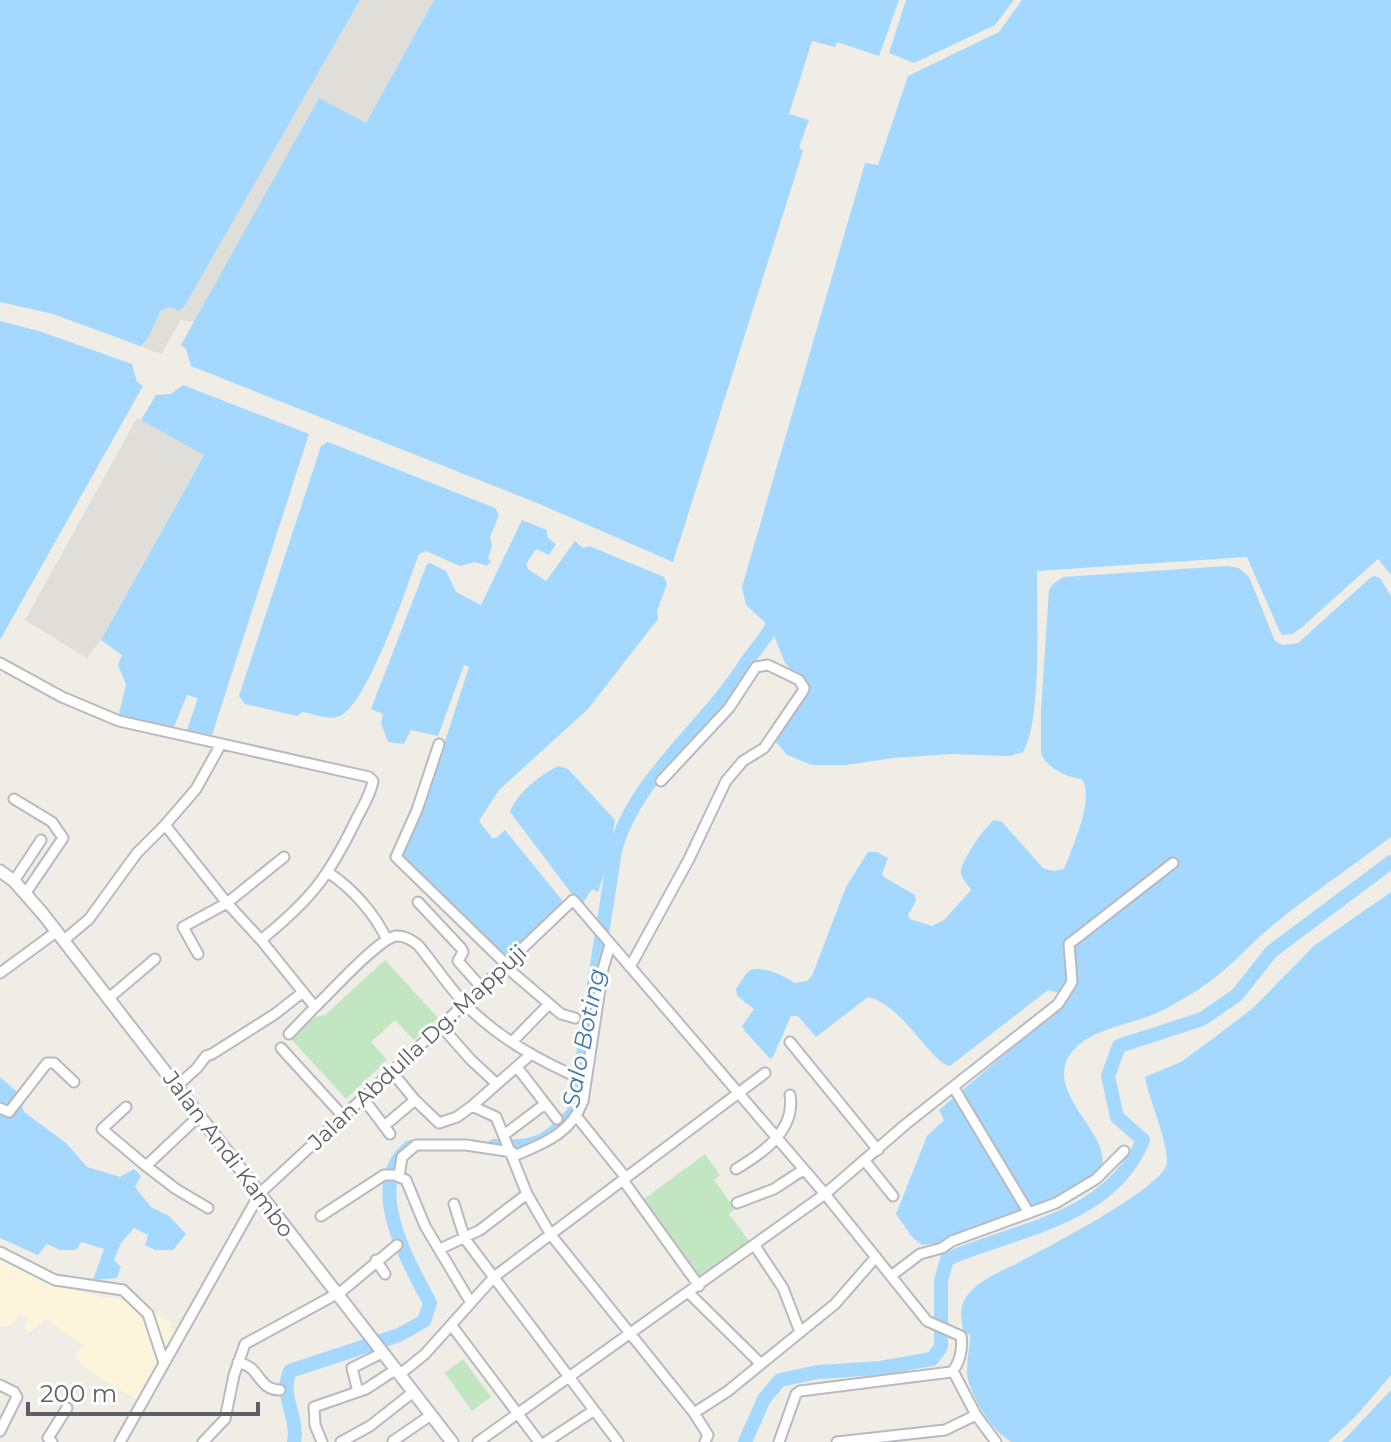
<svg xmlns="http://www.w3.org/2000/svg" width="1391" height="1442" font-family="Montserrat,sans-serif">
	<rect width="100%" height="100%" fill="#efede5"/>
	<path fill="#fdf5db" d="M0,1259L47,1283L100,1297L127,1300L171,1322L170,1327L178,1332L137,1400L88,1370L75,1357L83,1345L46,1319L30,1332L24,1328L28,1318L18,1314L12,1325L0,1326Z"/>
	<path fill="#e0ded9" d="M360,0H434L366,123L319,99L195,322L181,320L161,354L140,346L148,337L161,310L170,307H184Z
		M137,418L204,454L101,640L87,658L25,620Z"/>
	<path fill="#c2e6c1" d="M385,960L438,1018L414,1040L395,1020L371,1042L387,1060L346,1099L290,1038L312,1018L325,1015Z
		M705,1154L720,1175L714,1180L735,1209L729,1214L749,1241L697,1279L640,1202Z
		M463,1359L491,1397L472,1411L445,1373Z"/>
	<path fill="#a5d8fe" d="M0,0H360L184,307L179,311L170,307L161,310L148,338L140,346L53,314L0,302Z
		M434,0H899L879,56L837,42L835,47L812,41L789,114L809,120L799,147L803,151L673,562L537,503L191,366L186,349L181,345L319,98L366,123Z
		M906,0H1014L995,25L914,63L889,53Z
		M1022,0H1391V575L1378,559L1301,628L1292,634L1282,635L1279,630L1247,557L1037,571C1037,611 1042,722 1023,752L1010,756L951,754L893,758L846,765H812L787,755L776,742L808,691L803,681L785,663L771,628L746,605L742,587L865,163L878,165L908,76L999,32Z
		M0,321L39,331L132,364L137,382L143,386L0,640Z
		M183,385L309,434L212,735L187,730L198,698L187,695L173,729L118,718L126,684L118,665L122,655L101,640L204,455L141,420L156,395L171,394Z
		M328,442L495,508L499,515L490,537L492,546L488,558L491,561L487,566L475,562L460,566L426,551L419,554C407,586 368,703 340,716C331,721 313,714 303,712L297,716L245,704L239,696L321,446Z
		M522,520L547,530V537L556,544L549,555L536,549L526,564L528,569L546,581L575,541L583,548L589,546L664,577L667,584L657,611L658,619L588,709L499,790L479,821L492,838H496L505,830L562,900L559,908L515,951L505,956L498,953L431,885L406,864L401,857L426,800L469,667L464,665L438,736L411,730L404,744L388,742L381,723L383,714L371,709L427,564L430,563L446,571L456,592L481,605Z
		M1227,566L1239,568L1249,577L1275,641L1283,645L1298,643L1370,578L1374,576L1380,578L1391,596V837C1352,866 1311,894 1273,925C1251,943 1232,966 1209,982C1196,992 1181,1000 1167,1008C1138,1025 1088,1026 1069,1056C1044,1097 1122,1142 1098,1172L1062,1194L938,1243L922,1245L911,1236L896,1214L927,1136L944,1120L939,1110L1024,1038L1055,1015L1066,995L1048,990L950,1066C932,1064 902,1004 868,997L816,1037L798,1016H791L773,1057L770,1059L744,1030L742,1026L754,1009L737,996L736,989C740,984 744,975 749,971C759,964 786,976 794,983L807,981L812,976L846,887L868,852H877L888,858L882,874L884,877L915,895L916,901L908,915L910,919L932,926L944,920L971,890C969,886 962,879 961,874C958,865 985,826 994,820L1002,822L1043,868L1053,871L1064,869C1072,848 1095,799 1082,779C1067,778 1048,768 1041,754V710L1049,590L1053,584L1063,577Z
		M559,766L568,769L615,820L609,859L598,892L592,889L581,906L510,812C515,795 543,772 559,766Z
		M1391,892V1375L1356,1416L1328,1442H1012C993,1433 974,1401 968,1380C965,1368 970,1348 970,1335L963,1331C962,1321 959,1311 964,1301C973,1282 1000,1272 1018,1263C1046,1248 1155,1192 1166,1166C1172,1151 1148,1097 1145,1077L1181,1062L1211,1040L1253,1008L1315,945Z
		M0,1077L17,1092L24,1112L66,1143L87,1167L120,1177L134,1169L141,1176L135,1187L151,1207L169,1216L186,1234L173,1250H155L145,1245L148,1235L134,1228L121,1243L114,1260L121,1267L117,1278L93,1280L104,1249L81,1242L76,1250H60L47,1244L38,1255L0,1238Z
		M1391,1390V1442H1342Z"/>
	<path fill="#efede5" d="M1016,0H1020L997,32L917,69V67L959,47L916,66V64L995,26Z"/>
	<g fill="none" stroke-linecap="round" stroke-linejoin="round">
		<path stroke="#a5d8fe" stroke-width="14" d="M494,1146C535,1149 548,1142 574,1112L615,851C634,778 707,726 746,663C754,651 764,641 771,628
			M294,1442C299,1417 279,1396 290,1371L399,1335L424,1321L430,1303C408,1261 363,1185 410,1147
			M745,1442L764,1399L780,1380L818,1372L880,1368L932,1359L941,1347V1281L947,1259C1017,1229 1111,1219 1143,1140L1117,1117L1108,1076L1119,1046L1202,1019L1237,995L1271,952L1391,862"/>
		<defs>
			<path id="minor" d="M0,663L62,697L119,721L369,777L373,781C371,794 362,808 356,820C328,878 310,900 261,940L227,903L165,825L137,853L89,919L63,941
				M439,744L417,810L396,857L507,965
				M14,799L52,822L63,838L25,894
				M165,825L196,789L221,744
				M329,873C353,889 375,914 387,940
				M14,881L41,840
				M418,902L461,948L463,952L458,961L482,988
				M261,940L315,1007C331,992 378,939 396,936C405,935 412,940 418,945C434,964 448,986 465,1004C499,1039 542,1062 586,1081
				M198,954L183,927L227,903L284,857
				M505,966L561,1014L575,1018
				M630,967L689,859L726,781L743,761L764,748L803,691L804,688L799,680L768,665L756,667L729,708L661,781
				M0,973L56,932
				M109,998L155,959
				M441,1026L471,1060L497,1084
				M289,1034L315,1007
				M512,1042L549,1004
				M790,1042L878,1150
				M281,1048L342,1115
				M517,1067L557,1119
				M392,1072L415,1100
				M177,1086L197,1068L206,1056L212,1054L275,1014L303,992
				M954,1088L1029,1213
				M363,1098L390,1134
				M472,1106L496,1117L527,1194
				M126,1107L102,1129L146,1166L200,1115
				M0,1108L9,1112L47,1063H54L74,1082
				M577,1117L626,1178
				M389,1122L415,1100L439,1123L457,1117L472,1106L530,1055
				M504,1135L545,1104
				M514,1156C544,1143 571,1134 583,1101L603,969L610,945
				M865,1161L893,1196
				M146,1166L176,1189L208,1208
				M736,1169C763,1153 796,1130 790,1095
				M399,1177L402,1157L416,1145H466L512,1152
				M623,1180L699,1286
				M737,1203L774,1189L803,1170
				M454,1204L465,1239L618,1442
				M321,1216L384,1175H395L406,1180L425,1226L471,1303
				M755,1246L783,1288L800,1332
				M440,1249L480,1230L527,1194L551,1235L694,1413L728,1391L761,1364L689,1293
				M0,1252L55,1280L123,1290L148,1314L164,1363
				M376,1260L385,1274
				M891,1276L920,1254L942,1248L952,1241L1056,1203L1096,1179L1124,1151
				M452,1326L539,1442
				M238,1362C243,1364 248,1365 252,1369C261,1378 264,1390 280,1390
				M761,1364L835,1304L876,1257
				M953,1371L976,1415L996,1442
				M399,1375L425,1354L494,1277L765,1073
				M0,1385L14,1392L17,1397L0,1431
				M358,1392L352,1368L382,1353
				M694,1413L708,1435L705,1442
				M393,1441L431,1415
				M52,1442L48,1438L67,1408
				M120,1442L260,1193L440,1027L573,900L825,1194L927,1321L961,1336C963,1347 960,1365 951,1372L800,1391L796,1394L779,1442
				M203,1442L225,1419L234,1375L245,1344L342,1291L397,1245
				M322,1442L315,1425L314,1407L366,1389L395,1370
				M341,1442L370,1426L412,1393
				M478,1442L825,1194L906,1124L1058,1004L1072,982L1069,944L1173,863
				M546,1442L593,1411
				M837,1442L945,1430L976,1415"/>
			<path id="tertiary" d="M0,871L14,881L43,914L452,1442"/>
		</defs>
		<use href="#minor" stroke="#b7babe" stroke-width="13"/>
		<use href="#tertiary" stroke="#b7babe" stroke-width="15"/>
		<use href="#minor" stroke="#fff" stroke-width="9"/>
		<use href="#tertiary" stroke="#fff" stroke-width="11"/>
	</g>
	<g text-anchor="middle" stroke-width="6" stroke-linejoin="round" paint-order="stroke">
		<g font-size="22" fill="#5c6065" stroke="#fff">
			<text transform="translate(417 1047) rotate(-43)" y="8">Jalan Abdulla Dg. Mappuji</text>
			<text transform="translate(229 1154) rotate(53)" y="8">Jalan Andi Kambo</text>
		</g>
		<g font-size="24" font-style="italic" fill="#4278b0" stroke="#fff">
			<text transform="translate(584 1038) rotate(-79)" y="8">Salo Boting</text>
		</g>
	</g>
	<path d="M28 1402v12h230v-12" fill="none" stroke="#5c6065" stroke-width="4"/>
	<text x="40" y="1402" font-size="24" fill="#5c6065" stroke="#ffffff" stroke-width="6" paint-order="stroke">200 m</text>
</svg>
